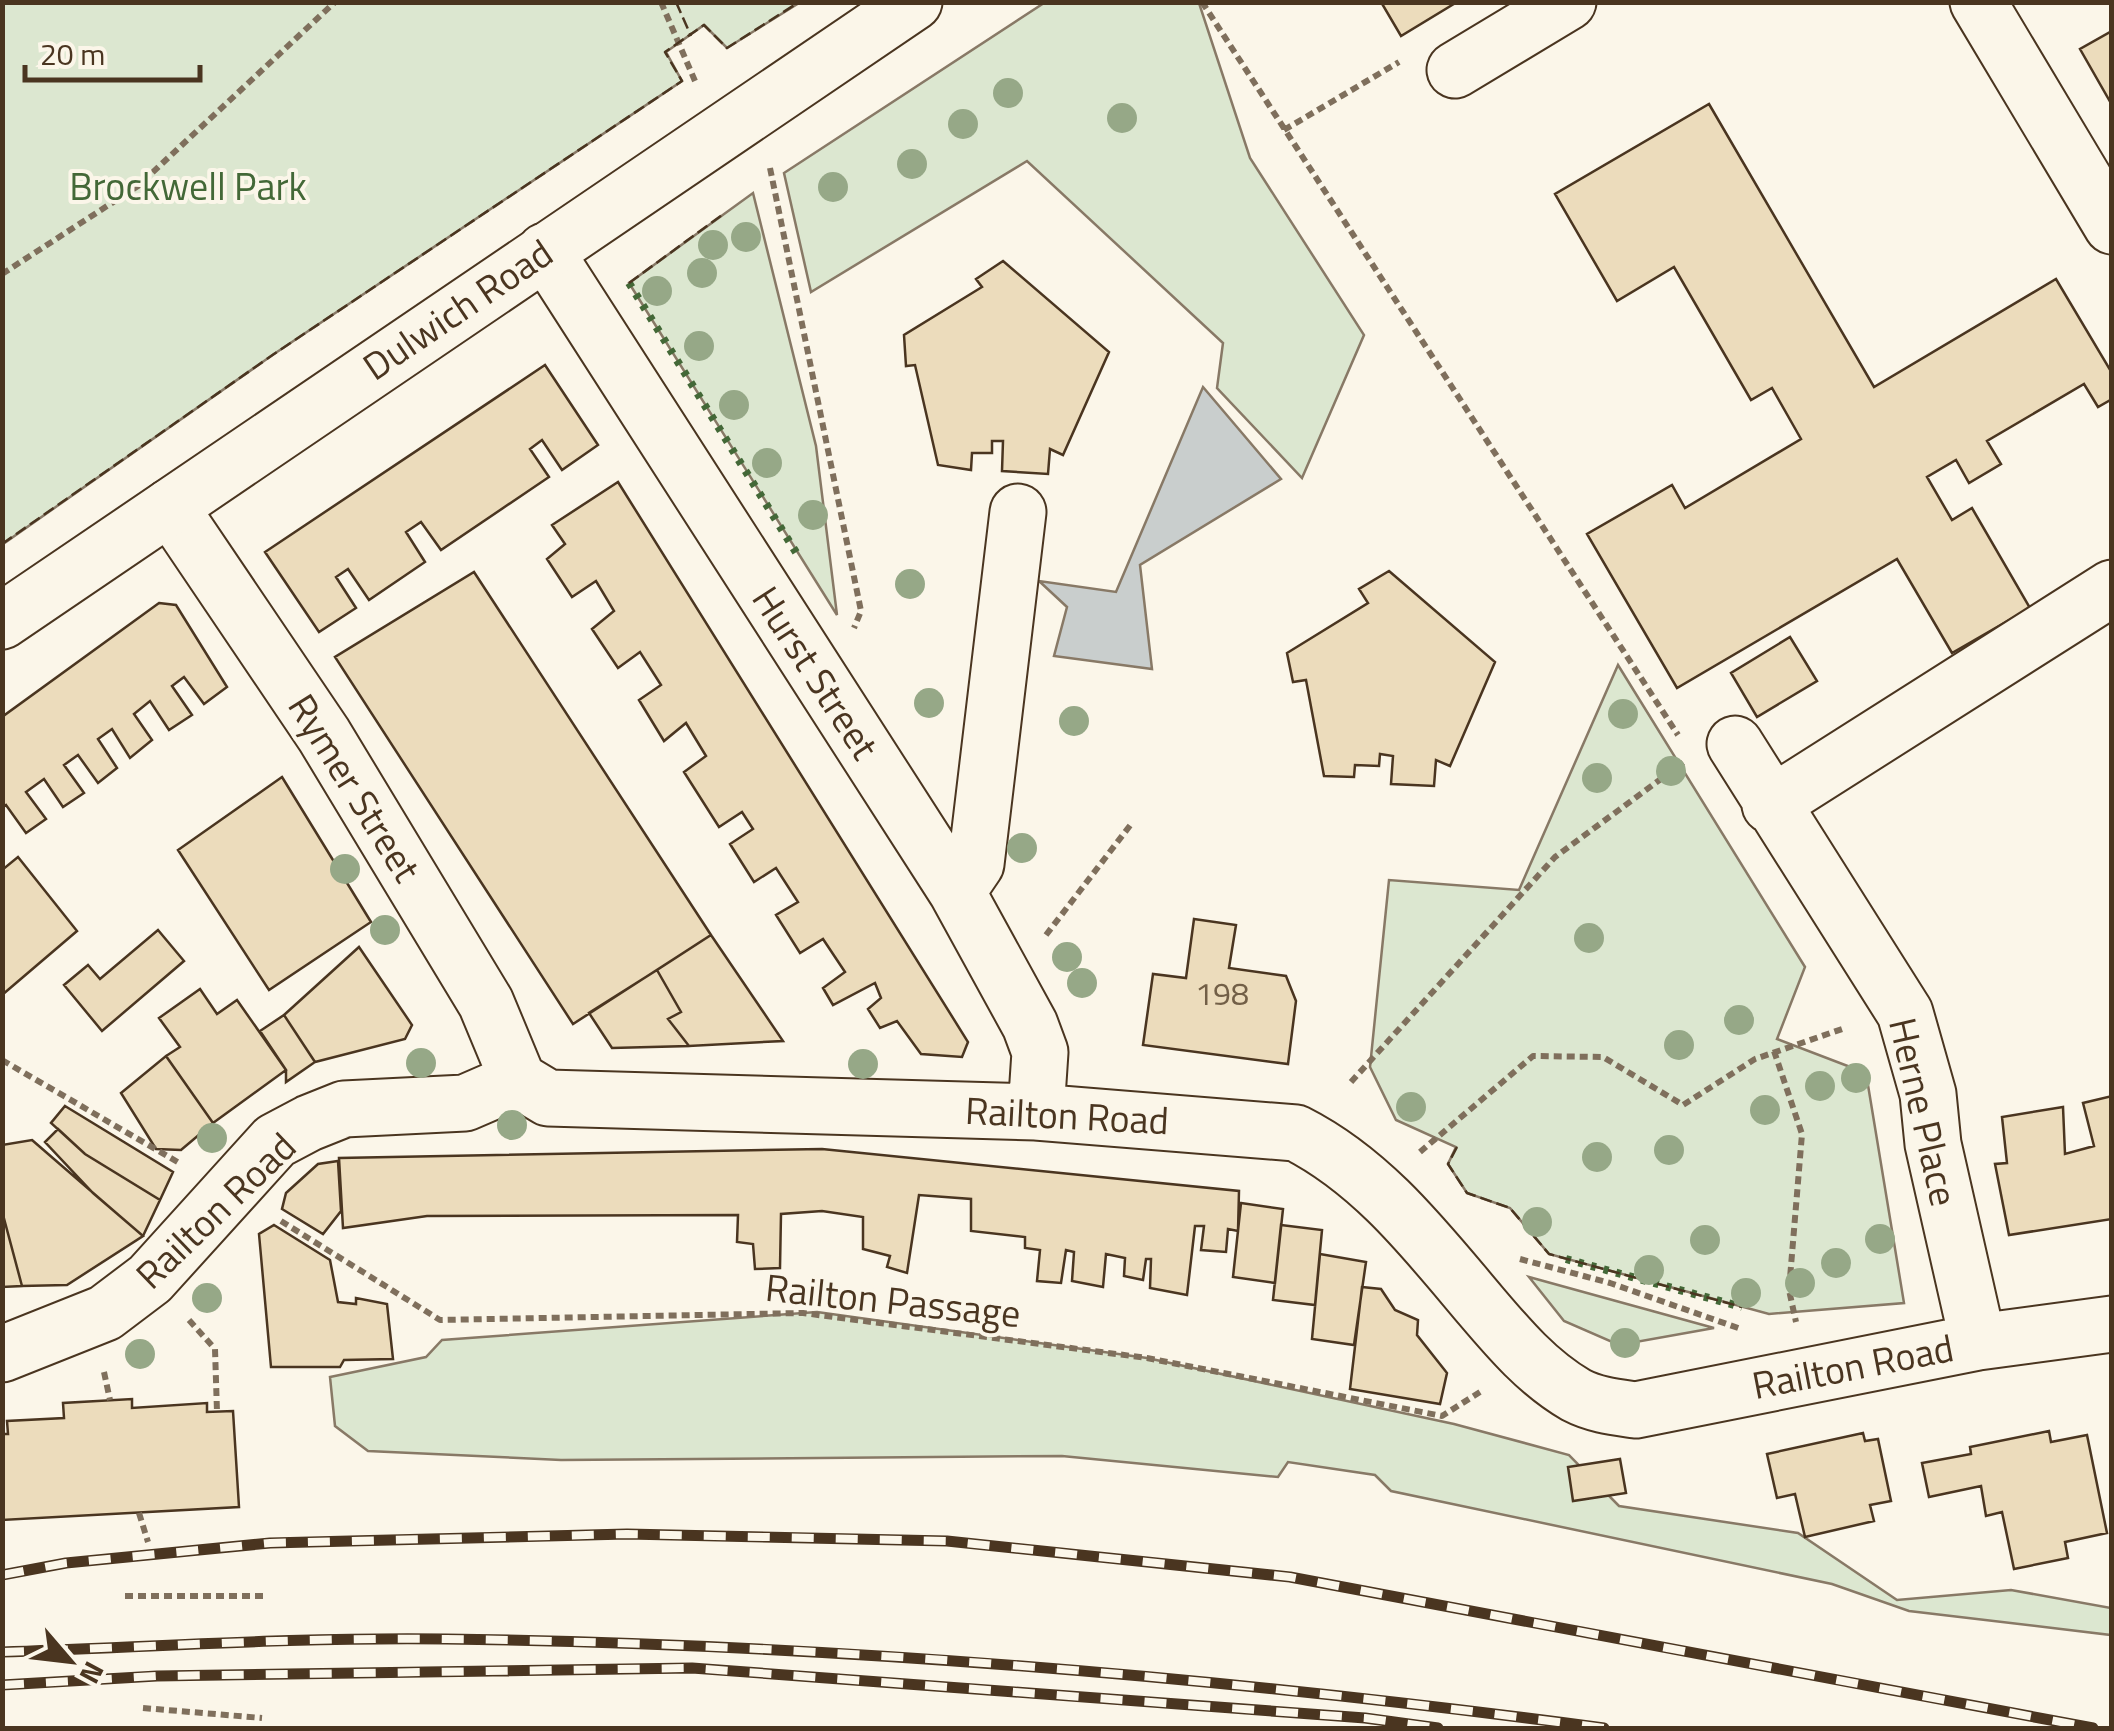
<svg xmlns="http://www.w3.org/2000/svg" width="2114" height="1731" font-family="'Titillium Web',sans-serif">
	<rect width="100%" height="100%" fill="#fbf6e9"/>
	<path fill="#dce7d0" stroke="#887966" stroke-width="2.5" d="M2,3L3,2L799,3L727,48L704,25L666,52L682,81L274,354L3,544Z
		M1044,3H1199L1250,158L1364,335L1302,478L1217,388L1223,343L1027,161L811,292L784,173Z
		M753,193L816,446L837,615L629,283Z
		M1618,665L1805,967L1777,1039L1866,1073L1904,1303L1769,1314L1549,1254L1510,1208L1467,1193L1448,1164L1456,1147L1396,1120L1370,1067L1389,880L1519,890Z
		M1529,1277L1714,1328L1619,1345L1564,1321Z
		M817,1312L1147,1358L1454,1424L1569,1455L1619,1506L1798,1533L1897,1600L2011,1590L2111,1608V1635L1909,1611L1832,1584L1391,1491L1375,1475L1288,1462L1278,1477L1062,1456L561,1460L368,1451L335,1426L330,1377L426,1357L442,1340Z"/>
	<path fill="#c9cecd" stroke="#887966" stroke-width="2.5" d="M1203,387L1281,479L1140,565L1152,669L1054,656L1067,607L1039,581L1116,592Z"/>
	<path fill="#ecdcbc" stroke="#4a3520" stroke-width="2.5" d="M1381,2H1457L1401,36Z
		M2112,31V105L2080,49Z
		M1709,104L1874,387L2056,279L2112,373V399L2098,407L2084,384L1987,441L2001,464L1969,483L1956,460L1927,477L1952,520L1972,508L2030,608L1952,653L1897,559L1677,688L1587,534L1672,485L1685,508L1801,439L1772,388L1751,400L1674,267L1617,301L1555,194Z
		M1003,261L1109,352L1063,455L1050,449L1048,474L1002,471L1003,441H992V453H972L971,470L938,465L915,365L906,366L904,335L982,287L976,279Z
		M545,365L598,445L562,470L542,440L530,449L549,477L441,550L421,522L406,532L425,562L369,600L348,569L336,577L356,608L319,632L265,552Z
		M618,482L968,1042L962,1057L921,1054L897,1021L880,1028L868,1009L881,998L875,983L833,1005L823,988L845,972L823,939L800,953L776,915L798,902L776,868L754,882L730,844L753,829L742,812L719,827L684,772L706,756L686,723L664,741L639,700L661,685L640,652L618,668L592,629L614,611L596,581L572,597L547,559L565,544L552,525Z
		M1389,571L1495,662L1450,766L1436,760L1434,786L1391,784L1393,756L1380,754L1379,766L1355,765L1354,777L1324,776L1306,680L1293,682L1287,653L1368,603L1359,589Z
		M474,572L711,935L573,1024L335,657Z
		M159,603L176,605L227,687L204,704L184,677L172,686L192,715L169,730L150,701L134,714L152,740L130,758L112,729L98,739L117,768L98,783L78,755L64,765L84,793L63,807L44,779L26,792L46,819L26,833L6,805L2,808V717Z
		M1790,637L1817,681L1757,717L1731,673Z
		M282,777L371,922L269,990L178,850Z
		M18,857L77,931L2,995V870Z
		M1194,919L1236,925L1229,968L1286,976L1296,1001L1288,1064L1143,1045L1153,974L1186,978Z
		M158,930L184,961L102,1031L64,985L88,965L100,979Z
		M711,935L783,1041L689,1046L668,1019L681,1012L657,970Z
		M359,947L412,1025L405,1039L315,1062L284,1015Z
		M657,970L681,1012L668,1019L689,1046L612,1048L589,1013Z
		M200,989L217,1014L237,1000L286,1070L213,1123L166,1056L180,1047L159,1018Z
		M284,1015L315,1062L286,1082V1070L260,1031Z
		M166,1056L213,1123L181,1150L156,1149L121,1093Z
		M2112,1096V1219L2009,1235L1995,1164L2007,1163L2002,1117L2063,1107L2065,1154L2094,1146L2083,1103Z
		M65,1106L173,1172L160,1200L85,1154L51,1123Z
		M58,1129L85,1154L160,1200L143,1236L93,1193L45,1142Z
		M32,1140L143,1236L67,1285L22,1286L2,1211V1145Z
		M822,1149L1239,1191L1238,1231L1228,1229L1226,1252L1201,1250L1204,1226H1195L1187,1295L1150,1288L1151,1259H1146L1143,1280L1124,1276L1125,1258L1106,1254L1103,1287L1072,1281L1074,1252L1066,1250L1061,1283L1037,1281L1040,1250L1025,1248V1237L971,1231V1199L919,1195L907,1273L887,1267L890,1256L863,1249V1217L822,1211L781,1214L780,1268L755,1269L753,1244L737,1242L738,1215L427,1216L343,1228L339,1158Z
		M338,1161L341,1211L323,1234L282,1209L286,1193L318,1164Z
		M1241,1203L1283,1209L1275,1283L1233,1277Z
		M2,1211L22,1286L2,1287Z
		M274,1225L330,1260L338,1302L356,1304V1298L387,1304L393,1359L344,1360L340,1367H271L259,1234Z
		M1281,1225L1322,1230L1315,1305L1273,1300Z
		M1320,1254L1366,1262L1354,1345L1312,1339Z
		M1362,1287L1381,1289L1395,1310L1418,1320L1417,1335L1447,1373L1440,1404L1350,1389Z
		M132,1399V1408L207,1403V1412L233,1411L239,1507L2,1520V1434H8L7,1421L64,1418L63,1403Z
		M2049,1431L2051,1442L2087,1435L2107,1533L2065,1542L2068,1558L2014,1569L2002,1512L1986,1516L1981,1486L1929,1497L1922,1463L1971,1454L1970,1447Z
		M1863,1433L1865,1441L1878,1439L1891,1501L1870,1505L1874,1521L1805,1537L1795,1494L1777,1498L1767,1454Z
		M1620,1459L1626,1493L1573,1501L1568,1467Z"/>
	<g fill="none" stroke-linecap="round" stroke-linejoin="round">
		<defs>
			<path id="minor" d="M1978,2L2112,226
				M1455,70L1568,2
				M545,251L957,892L1030,1025L1040,1052L1036,1112
				M170,507L324,735L486,1003L518,1080L548,1098L1036,1112L1296,1133C1373,1172 1426,1241 1481,1306C1509,1339 1538,1373 1576,1395C1595,1405 1615,1407 1636,1410L1978,1342L2112,1324
				M1735,744L1905,1013L1928,1094L1933,1144L1978,1342
				M1770,805L2112,588
				M957,892L976,864L1018,512
				M2,1354L105,1313L150,1279L275,1141L309,1123L344,1109L465,1103L518,1080"/>
			<path id="major" d="M2,621L914,2"/>
		</defs>
		<use href="#minor" stroke="#4a3520" stroke-width="59"/>
		<use href="#major" stroke="#4a3520" stroke-width="59"/>
		<path stroke="#7f6f5c" stroke-width="6" stroke-dasharray="8 5" stroke-linecap="butt" d="M661,2L695,81
			M1202,2L1678,735
			M1284,130L1399,62
			M770,168L861,611L854,628
			M2,274L138,186L335,2
			M1046,935L1132,823
			M1774,1051L1802,1134L1789,1290L1796,1322
			M2,1060L181,1164
			M1351,1082L1555,857L1684,762
			M1420,1152L1533,1056L1603,1057L1683,1105L1755,1059L1845,1028
			M281,1221L440,1320L803,1313L1147,1358L1442,1416L1480,1392
			M1520,1259L1610,1283L1741,1329
			M189,1320L215,1349L217,1412
			M104,1372L110,1400
			M139,1513L148,1542
			M125,1596H263
			M143,1708L262,1718"/>
		<use href="#minor" stroke="#fbf6e9" stroke-width="55"/>
		<use href="#major" stroke="#fbf6e9" stroke-width="55"/>
		<defs>
			<path id="rail" d="M2,1575L66,1563L270,1543L627,1534L947,1541L1290,1577L2093,1728
				M2,1652C150,1647 298,1637 446,1639C833,1644 1220,1677 1604,1728
				M2,1685L157,1676L692,1668L1365,1718L1438,1728"/>
		</defs>
		<use href="#rail" stroke="#4a3520" stroke-width="11"/>
		<use href="#rail" stroke="#fbf6e9" stroke-width="8" stroke-dasharray="22" stroke-linecap="butt"/>
		<path stroke="#436837" stroke-width="8" stroke-dasharray="5 8" stroke-linecap="butt" d="M629,283L797,554
			M1566,1259L1742,1307"/>
		<path stroke="#4a3520" stroke-width="2.5" stroke-dasharray="12 5" stroke-linecap="butt" d="M676,2L691,36
			M629,283L722,215
			M2,544L274,354L682,81L665,52L704,25L727,48L799,2
			M1457,1147L1448,1164L1467,1193L1510,1208L1549,1254L1742,1307"/>
	</g>
	<g fill="#96a887">
		<circle cx="1008" cy="93" r="15"/>
		<circle cx="1122" cy="118" r="15"/>
		<circle cx="963" cy="124" r="15"/>
		<circle cx="912" cy="164" r="15"/>
		<circle cx="833" cy="187" r="15"/>
		<circle cx="746" cy="237" r="15"/>
		<circle cx="713" cy="245" r="15"/>
		<circle cx="702" cy="273" r="15"/>
		<circle cx="657" cy="291" r="15"/>
		<circle cx="699" cy="346" r="15"/>
		<circle cx="734" cy="405" r="15"/>
		<circle cx="767" cy="463" r="15"/>
		<circle cx="813" cy="515" r="15"/>
		<circle cx="910" cy="584" r="15"/>
		<circle cx="929" cy="703" r="15"/>
		<circle cx="1623" cy="714" r="15"/>
		<circle cx="1074" cy="721" r="15"/>
		<circle cx="1671" cy="771" r="15"/>
		<circle cx="1597" cy="778" r="15"/>
		<circle cx="1022" cy="848" r="15"/>
		<circle cx="345" cy="869" r="15"/>
		<circle cx="385" cy="930" r="15"/>
		<circle cx="1589" cy="938" r="15"/>
		<circle cx="1067" cy="957" r="15"/>
		<circle cx="1082" cy="983" r="15"/>
		<circle cx="1739" cy="1020" r="15"/>
		<circle cx="1679" cy="1045" r="15"/>
		<circle cx="421" cy="1063" r="15"/>
		<circle cx="863" cy="1064" r="15"/>
		<circle cx="1856" cy="1078" r="15"/>
		<circle cx="1820" cy="1086" r="15"/>
		<circle cx="1411" cy="1107" r="15"/>
		<circle cx="1765" cy="1110" r="15"/>
		<circle cx="512" cy="1125" r="15"/>
		<circle cx="212" cy="1138" r="15"/>
		<circle cx="1669" cy="1150" r="15"/>
		<circle cx="1597" cy="1157" r="15"/>
		<circle cx="1537" cy="1222" r="15"/>
		<circle cx="1880" cy="1239" r="15"/>
		<circle cx="1705" cy="1240" r="15"/>
		<circle cx="1836" cy="1263" r="15"/>
		<circle cx="1649" cy="1270" r="15"/>
		<circle cx="1800" cy="1283" r="15"/>
		<circle cx="1746" cy="1293" r="15"/>
		<circle cx="207" cy="1298" r="15"/>
		<circle cx="1625" cy="1343" r="15"/>
		<circle cx="140" cy="1354" r="15"/>
	</g>
	<g text-anchor="middle" stroke-width="8" stroke-linejoin="round" paint-order="stroke">
		<g font-size="32" fill="#725f47">
			<text x="1222" y="1005">198</text>
		</g>
		<g font-size="38" fill="#436837" stroke="#fbf6e9">
			<text x="188" y="200">Brockwell Park</text>
		</g>
		<g font-size="38" fill="#4a3520" stroke="#fbf6e9">
			<text transform="translate(458 310) rotate(-34)" y="13">Dulwich Road</text>
			<text transform="translate(815 673) rotate(57)" y="13">Hurst Street</text>
			<text transform="translate(354 788) rotate(58)" y="13">Rymer Street</text>
			<text transform="translate(1923 1112) rotate(77)" y="13">Herne Place</text>
			<text transform="translate(1067 1116) rotate(3)" y="13">Railton Road</text>
			<text transform="translate(216 1211) rotate(-44)" y="13">Railton Road</text>
			<text transform="translate(893 1301) rotate(6)" y="13">Railton Passage</text>
			<text transform="translate(1853 1367) rotate(-11)" y="13">Railton Road</text>
		</g>
	</g>
	<rect width="2114" height="1731" fill="none" stroke="#4a3520" stroke-width="10"/>
	<g transform="translate(70 1661) rotate(118)" stroke="#fbf6e9" stroke-width="8" paint-order="stroke">
	<path d="M0-8L18 38L0 25L-18 38Z" fill="#4a3520"/>
	<text y="-15" font-size="28" font-weight="bold" text-anchor="middle" fill="#4a3520">N</text>
	</g>
	<path d="M25 65v15h175v-15" fill="none" stroke="#4a3520" stroke-width="5"/>
	<text x="40" y="65" font-size="30" fill="#4a3520" stroke="#fbf6e9" stroke-width="8" paint-order="stroke">20 m</text>
</svg>
